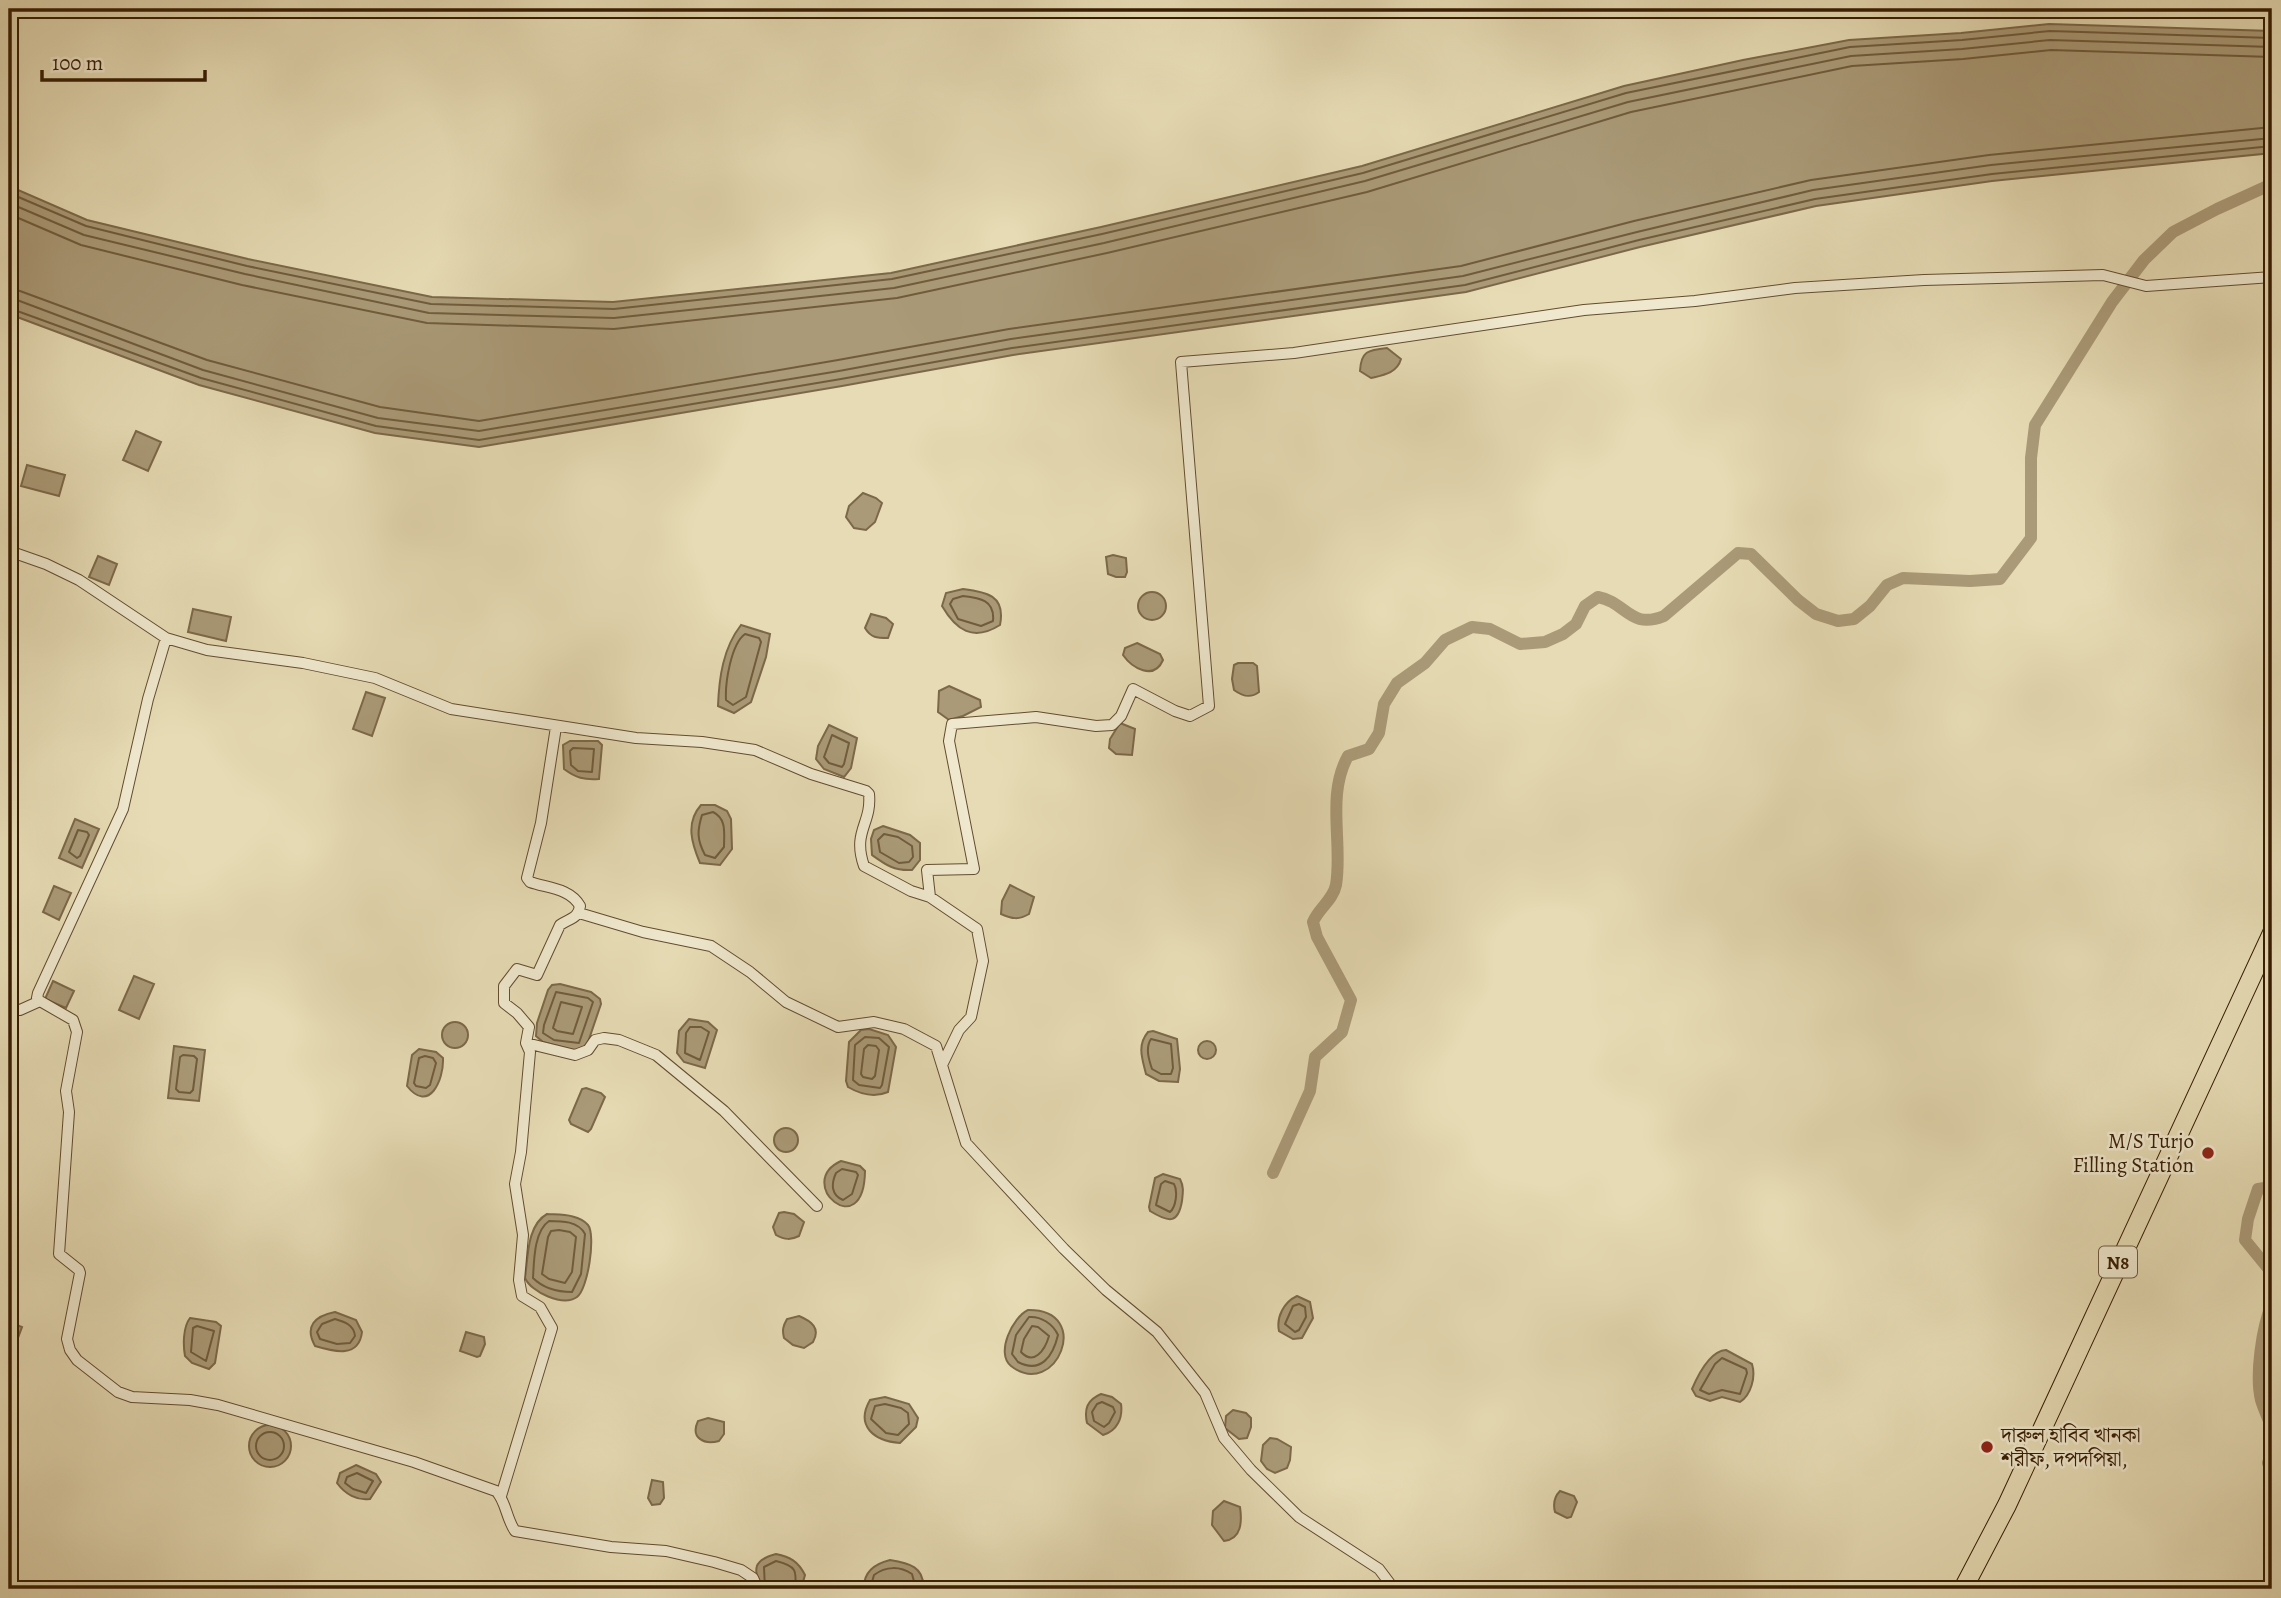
<svg xmlns="http://www.w3.org/2000/svg" width="2281" height="1598" font-family="Alegreya,'Noto Serif Bengali',serif">
	<rect width="100%" height="100%" fill="#e6dbb4"/>
	<filter id="stains"><feTurbulence type="fractalNoise" baseFrequency=".00286" numOctaves="4"/><feColorMatrix values="0 0 0 0 .2 0 0 0 0 .09 0 0 0 0 .02 0 0 0 .5 -.17"/></filter>
	<radialGradient id="worn" r=".72"><stop offset=".6" stop-color="#630" stop-opacity="0"/><stop offset="1" stop-color="#630" stop-opacity=".3"/></radialGradient>
	<path fill="#aa9a77" stroke="#7c6848" stroke-width="2" d="M2049,24L2272,31V153L1992,181L1816,206L1640,247L1466,292L1013,355L842,386L479,447L375,433L199,385L9,314V186L87,220L248,259L432,297L613,302L891,273L1101,227L1362,166L1624,86L1743,60L1849,40L1961,33Z
		M1387,348L1401,359C1397,373 1384,375 1371,378L1360,371C1361,351 1368,350 1387,348Z
		M136,431L161,442L148,471L123,460Z
		M27,465L65,475L59,496L21,486Z
		M863,493L876,498L882,503L875,522L866,530L854,528L846,517L849,506Z
		M1113,555L1126,558L1127,572L1125,577H1116L1108,574L1106,557Z
		M98,556L117,564L109,585L89,577Z
		M963,589C986,592 1006,595 1000,625C973,642 956,630 942,606L946,593Z
		M1138 606a14 14 0 1 1 28 0a14 14 0 1 1-28 0Z
		M193,609L231,617L226,641L188,632Z
		M871,614L886,618L893,624L888,638C877,638 871,638 865,628Z
		M741,625L770,634L766,657L751,702L734,713L718,706C719,678 723,648 741,625Z
		M1137,643L1160,654L1163,660C1154,681 1132,668 1123,655L1125,648Z
		M1238,663H1253L1257,666L1259,692C1250,699 1242,696 1234,690L1232,679L1234,665Z
		M949,686L980,700L981,707L963,716L949,720L938,712L939,691Z
		M366,692L385,698L372,736L353,729Z
		M1120,723L1135,729L1132,755L1116,754L1109,748L1110,739Z
		M829,725L857,738L851,768L844,777L824,769L816,759L818,746Z
		M570,741H598L602,745L599,779C584,780 576,778 564,769L563,745Z
		M701,805H715L727,811L731,819L732,849L720,865L700,863C692,844 685,823 701,805Z
		M75,819L99,829L82,868L59,858Z
		M883,826L910,835L920,843V860L912,870C894,871 886,865 872,855L871,839L874,830Z
		M1010,885L1034,897L1029,914C1019,920 1012,919 1001,914L1002,901Z
		M54,886L71,893L59,920L43,912Z
		M134,976L154,984L139,1019L119,1010Z
		M53,981L74,991L66,1008L45,999Z
		M560,984L591,992L600,999L601,1004L587,1045L576,1051L543,1042L536,1036L537,1023L548,990L552,985Z
		M689,1019L708,1022L717,1030L705,1068L684,1062L677,1053L679,1031Z
		M442 1035a13 13 0 1 1 26 0a13 13 0 1 1-26 0Z
		M869,1029L888,1035L896,1047L888,1092C874,1098 860,1094 848,1087L846,1081L849,1042L861,1030Z
		M1153,1031L1177,1039L1180,1069L1178,1082L1159,1081L1146,1074C1142,1058 1137,1045 1148,1032Z
		M1198 1050a9 9 0 1 1 18 0a9 9 0 1 1-18 0Z
		M174,1046L205,1050L199,1101L168,1098Z
		M419,1049L436,1052L443,1058C444,1080 429,1114 407,1086L412,1055Z
		M586,1088L601,1093L605,1097L591,1129L588,1132L571,1124L569,1120L582,1089Z
		M774 1140a12 12 0 1 1 24 0a12 12 0 1 1-24 0Z
		M841,1161L860,1166L865,1171C864,1245 793,1183 841,1161Z
		M1163,1174L1180,1179C1184,1187 1183,1192 1182,1201C1178,1225 1168,1222 1150,1211L1149,1207L1155,1178Z
		M784,1212L794,1214L804,1222L799,1236C791,1240 785,1240 776,1235L773,1227L779,1213Z
		M547,1214C561,1215 579,1214 588,1225C596,1235 588,1289 577,1297C563,1307 531,1292 525,1278C528,1257 527,1225 547,1214Z
		M1297,1296L1310,1302L1313,1318L1302,1338L1293,1339L1279,1331C1276,1317 1284,1302 1297,1296Z
		M1028,1310C1094,1309 1056,1401 1011,1366C995,1353 1013,1317 1028,1310Z
		M335,1312L356,1320L362,1332C359,1358 335,1352 315,1346C304,1326 315,1316 335,1312Z
		M799,1316C811,1321 821,1328 813,1342L804,1348L793,1345L784,1338C782,1330 783,1326 787,1319Z
		M190,1318L216,1322L221,1326L215,1363L209,1369L192,1363L185,1356C183,1345 183,1327 190,1318Z
		M9,1322L22,1327L9,1362Z
		M466,1332L484,1337L485,1344L480,1356L477,1357L460,1351Z
		M1726,1350L1752,1364C1756,1377 1751,1395 1740,1402L1722,1397L1710,1401L1696,1396L1692,1389C1698,1375 1710,1351 1726,1350Z
		M1101,1394L1112,1397L1121,1404C1123,1418 1117,1431 1103,1435L1087,1423C1084,1409 1087,1400 1101,1394Z
		M885,1397L909,1404L918,1418L916,1427L900,1443C874,1441 855,1426 870,1400Z
		M1233,1410L1246,1413L1251,1418V1427L1247,1438L1239,1439L1225,1428L1226,1416Z
		M708,1418L724,1422V1434L719,1441C704,1445 690,1438 698,1421Z
		M249 1446a21 21 0 1 1 42 0a21 21 0 1 1-42 0Z
		M1270,1438L1277,1439L1291,1447L1290,1460L1287,1468L1275,1473L1267,1469L1261,1461L1263,1445Z
		M356,1465L376,1474L381,1482L370,1499C357,1501 345,1494 337,1483L340,1473Z
		M652,1480L663,1482L664,1498L660,1504L652,1505L648,1498Z
		M1560,1491L1574,1496L1577,1502L1571,1517L1567,1518L1555,1512C1553,1504 1554,1497 1560,1491Z
		M1224,1501L1240,1507C1242,1521 1242,1539 1224,1541L1212,1525L1213,1511Z
		M776,1554C790,1557 798,1561 805,1575L801,1589H761C753,1569 753,1560 776,1554Z
		M890,1560C909,1563 925,1567 923,1589H864C863,1572 874,1564 890,1560Z"/>
	<g fill="none" stroke-linecap="round" stroke-linejoin="round">
		<path stroke="#705c3c" stroke-width="2" d="M9,193L86,226L247,266L431,304L614,309L892,279L1102,234L1363,173L1626,93L1850,47L1962,40L2050,31L2272,38
			M9,203L84,235L245,274L429,313L614,318L894,288L1104,243L1365,181L1628,102L1851,56L1962,49L2050,40L2272,47
			M9,214L81,245L242,285L427,323L614,329L897,298L1107,253L1367,192L1631,112L1852,66L1963,59L2051,50L2272,57
			M9,289L20,291L207,360L380,407L479,421L838,360L1009,329L1461,266L1634,221L1811,180L1989,155L2272,127
			M9,299L17,300L203,370L378,418L479,431L839,371L1011,339L1463,276L1637,232L1813,190L1991,165L2272,138
			M9,308L201,378L376,426L479,440L841,379L1012,348L1465,285L1639,240L1815,199L1992,174L2272,146
			M963,596C980,598 995,600 993,621L981,626L958,619L950,604L953,599Z
			M745,634L759,638L761,642L746,697L733,705L726,700C725,683 731,644 745,634Z
			M832,735L849,743L844,764L842,767L829,763L824,757Z
			M573,748L594,749L592,772L578,771L571,765L570,751Z
			M713,812C727,819 724,833 724,847L715,858L705,855C697,840 697,831 702,815Z
			M78,830L87,832L89,835L80,856L77,858L69,852Z
			M884,834L898,837L912,846L913,857L909,862L899,863L880,852L878,840Z
			M556,992L588,998L593,1002L579,1043L554,1040L543,1033L544,1025Z
			M561,1002L582,1007L573,1034L557,1031L553,1028Z
			M690,1027H701L709,1032L700,1060L685,1053L686,1033Z
			M865,1037L879,1038L889,1047L882,1085L880,1088L859,1085L853,1080L855,1045Z
			M1151,1039L1171,1044L1173,1068L1171,1074H1161L1152,1069C1149,1060 1145,1048 1151,1039Z
			M868,1045L876,1046L879,1050L875,1076L872,1079L863,1077L861,1074L864,1049Z
			M183,1055L194,1056L197,1059L193,1090L190,1093L179,1092L176,1089L180,1057Z
			M425,1056L433,1058L436,1063L430,1085L426,1088L416,1086L414,1083L419,1058Z
			M842,1169L856,1172L858,1175L852,1194L843,1200C831,1195 831,1184 836,1173Z
			M1165,1181L1174,1184C1178,1191 1176,1207 1170,1212L1156,1205L1161,1184Z
			M549,1221C562,1221 578,1221 585,1234L581,1274L572,1292C557,1292 543,1288 533,1278C534,1261 534,1231 549,1221Z
			M559,1230L570,1232L576,1237L572,1272L565,1283L549,1279L542,1274L548,1237L551,1231Z
			M1299,1304L1305,1307L1306,1317L1299,1330L1295,1332L1285,1324L1293,1306Z
			M1029,1317C1041,1316 1053,1324 1058,1335C1053,1356 1041,1374 1018,1362L1012,1354L1016,1335Z
			M335,1319C345,1322 354,1325 355,1336L350,1343L337,1344L320,1339L317,1332L322,1324Z
			M197,1326L214,1331L206,1361L191,1352L193,1328Z
			M1032,1326L1038,1327L1049,1336C1045,1350 1034,1366 1021,1352L1024,1339Z
			M1722,1358L1746,1369L1747,1373L1740,1394L1722,1390L1709,1394L1700,1390L1715,1364Z
			M1102,1402L1113,1407L1115,1412L1109,1423L1104,1427L1094,1421L1092,1412L1097,1404Z
			M885,1404L901,1408L908,1413L909,1424L898,1435L886,1433L871,1419L875,1406Z
			M256 1446a14 14 0 1 1 28 0a14 14 0 1 1-28 0Z
			M357,1473L373,1481L366,1493L353,1489L345,1483L347,1477Z
			M765,1589L764,1567L776,1561C796,1566 797,1570 795,1589
			M870,1589L874,1575C886,1566 900,1566 912,1574L916,1589"/>
		<path stroke="#aa9a77" stroke-width="12" d="M1273,1173L1310,1091L1315,1057L1342,1032L1351,1000L1317,937L1313,922C1318,909 1333,900 1336,885C1343,844 1326,795 1348,756L1369,749L1379,733L1384,704L1397,683L1425,663L1445,640L1472,627L1490,629L1520,644L1545,642L1563,634L1576,624L1585,606L1598,597C1626,602 1630,630 1664,616L1738,553L1751,554L1798,600L1816,614L1838,621L1854,619L1870,606L1887,585L1903,578L1970,581L2000,579L2031,538V458L2035,425L2112,302L2144,260L2173,232L2217,209L2272,184
			M2272,1187L2258,1189L2248,1219L2245,1240L2272,1273
			M2272,1304C2262,1327 2255,1375 2261,1400C2264,1411 2270,1420 2272,1431
			M2272,1453L2268,1463L2272,1473"/>
		<defs>
			<path id="street" d="M9,551L46,564L79,580L166,638L207,650L303,663L375,678L451,709L636,738L702,742L755,750L811,774L866,791L869,794C872,824 852,831 864,866L911,891L930,897L977,929L983,961L971,1017L959,1030L942,1065
				M166,638L148,699L123,809L38,993L37,998L40,1001L73,1020L77,1032L66,1091L69,1112L59,1254L79,1270L80,1273L67,1339L70,1350L77,1360L118,1392L132,1397L190,1400L218,1405L414,1462L496,1491C506,1501 506,1518 515,1531L611,1547L666,1551L714,1562L741,1570L753,1578L758,1589
				M930,897L927,870L974,869L949,741L952,724L1036,717L1096,726L1112,725L1121,716L1133,689L1175,711L1190,716L1209,706L1181,362L1294,353L1584,310L1695,301L1795,288L1924,280L2103,275L2146,286L2272,277
				M579,913L643,932L711,946L750,972L786,1002L838,1027L874,1022L904,1029L936,1046L966,1143L1064,1249L1106,1290L1157,1332L1205,1393L1224,1438L1251,1470L1299,1517L1379,1569L1394,1589
				M9,1009L20,1010L40,1001
				M526,1043L575,1055L588,1050L595,1040L604,1038L619,1040L656,1055L724,1111L817,1206
				M501,1496L552,1328L540,1307L522,1296L519,1280L523,1235L515,1184L521,1152L530,1052L526,1043L529,1027L517,1013L504,1003V986L517,969L537,975L560,925C570,918 578,919 580,906C570,888 547,888 530,882L527,878L541,823L556,727"/>
			<path id="highway" d="M1963,1589L2007,1505L2272,933"/>
		</defs>
		<use href="#street" stroke="#634c2e" stroke-width="12"/>
		<use href="#highway" stroke="#371d02" stroke-width="20"/>
		<use href="#street" stroke="#efe8ce" stroke-width="10"/>
		<use href="#highway" stroke="#e6dbb4" stroke-width="18"/>
	</g>
	<g fill="#8f2418" stroke="#efe8ce" stroke-width="2.5">
		<circle cx="2208" cy="1153" r="7"/>
		<circle cx="1987" cy="1447" r="7"/>
	</g>
	<g text-anchor="middle" stroke-width="5" stroke-linejoin="round" paint-order="stroke">
		<rect fill="#efe8ce" stroke="#6e5a3f" stroke-width="2" x="2099" y="1246.5" width="38" height="31" rx="5"/>
		<g font-size="19" font-weight="bold" fill="#371d02">
			<text x="2118" y="1269">N8</text>
		</g>
		<g font-size="21" fill="#371d02" stroke="#efe8ce" text-anchor="end">
			<text x="2194" y="1148">M/S Turjo<tspan x="2194" dy="24">Filling Station</tspan></text>
			<text x="2001" y="1442" text-anchor="start">দারুল হাবিব খানকা<tspan x="2001" dy="24">শরীফ, দপদপিয়া,</tspan></text>
		</g>
	</g>
	<rect width="2281" height="1598" fill="none" stroke="#e6dbb4" stroke-width="35"/>
	<rect x="10" y="10" width="2260" height="1577" fill="none" stroke="#371d02" stroke-width="3.5"/>
	<rect x="18" y="18" width="2246" height="1563" fill="none" stroke="#371d02" stroke-width="2"/>
	<path d="M42 70v10h163v-10" fill="none" stroke="#371d02" stroke-width="3.5"/>
	<text x="52" y="70" font-size="21" fill="#371d02" stroke="#efe8ce" stroke-width="5" paint-order="stroke">100 m</text>
	<rect width="100%" height="100%" filter="url(#stains)"/>
	<rect width="100%" height="100%" fill="url(#worn)"/>
</svg>
